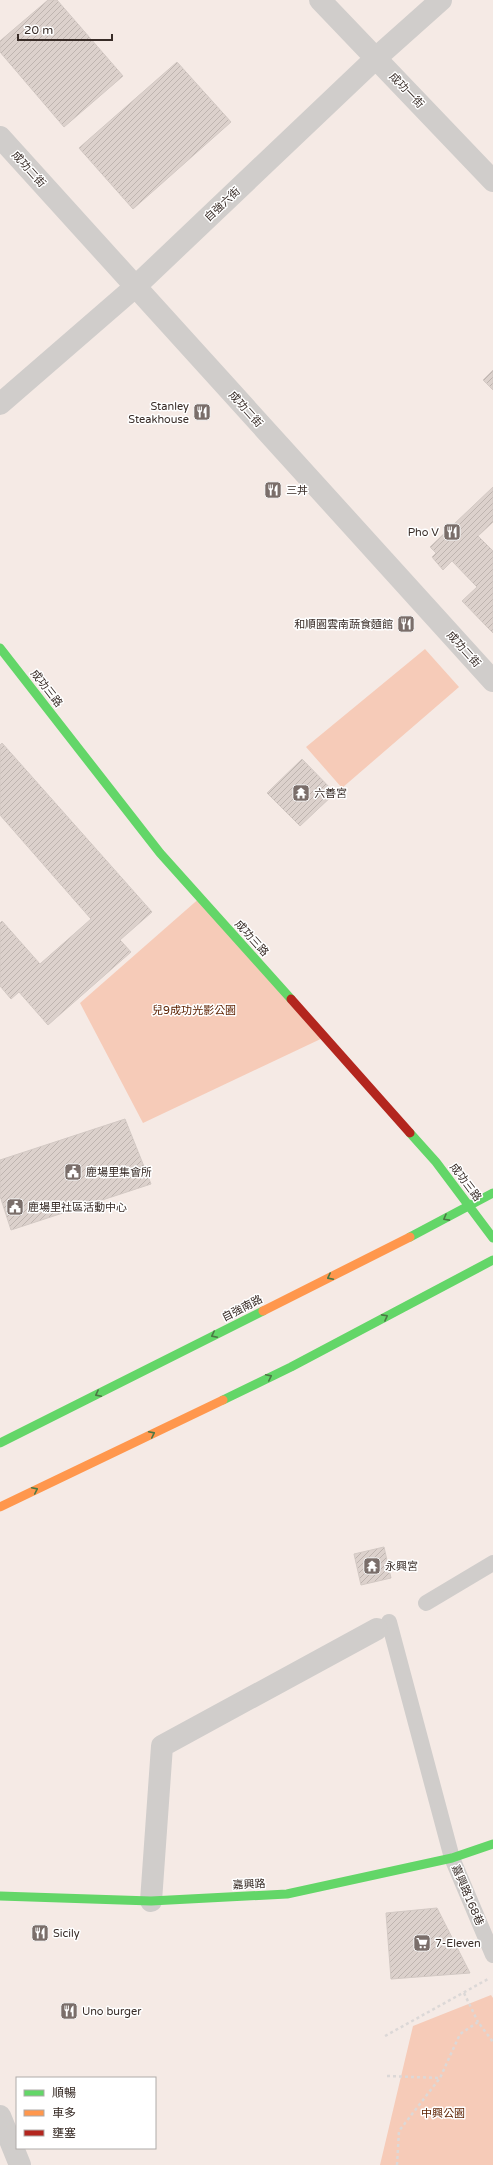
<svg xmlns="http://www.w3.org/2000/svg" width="493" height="2165" font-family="'Varela Round','Noto Sans TC',sans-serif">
	<defs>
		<pattern id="building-hatch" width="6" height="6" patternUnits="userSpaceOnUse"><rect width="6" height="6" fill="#dcd1cc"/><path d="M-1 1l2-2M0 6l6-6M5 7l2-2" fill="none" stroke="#beb4af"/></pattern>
	</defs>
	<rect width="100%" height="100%" fill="#f5eae5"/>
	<path fill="#f6cbb8" d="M425,649L459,687L342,788L306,747Z
		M202,896L327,1036L143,1123L80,1003Z
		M491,1995L493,1998V2165H380L413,2026Z"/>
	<path fill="url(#building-hatch)" stroke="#d3c9c4" d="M48,0H57L123,76L64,127L0,52V41Z
		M177,62L231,122L133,209L79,148Z
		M493,370V390L483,380Z
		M493,487V522L478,536L493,551V633L462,601L477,587L452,561L443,570L432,557L436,553L430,547Z
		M2,743L152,912L120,940L131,952L48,1025L19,992L11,999L0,986V923L2,921L40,964L91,919L0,815V745Z
		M302,759L335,793L300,826L267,793Z
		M125,1119L151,1184L11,1230L0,1196V1160Z
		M384,1547L391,1578L361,1585L354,1554Z
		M437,1908L470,1973L391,1979L386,1913Z"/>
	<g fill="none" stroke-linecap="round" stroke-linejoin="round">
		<path stroke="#dcd8d7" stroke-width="2.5" stroke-dasharray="3 3" stroke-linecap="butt" d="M464,1993L478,2022
			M385,2036L488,1979
			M387,2076L440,2078
			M397,2165L399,2131L440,2078L460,2034L478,2022L493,2042"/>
		<path stroke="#d0cdcb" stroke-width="16" d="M426,1603L493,1563
			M389,1622L452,1858L493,1955"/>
		<path stroke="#d0cdcb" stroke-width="22" d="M320,0L493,181
			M0,137L493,681
			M0,404L135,287L376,58L441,0
			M151,1901L162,1746L377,1629
			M0,2116L20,2165"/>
		<path stroke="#63d668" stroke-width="9" d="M0,648L160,853L291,999
			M410,1133L436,1162L493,1238
			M410,1237L493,1193
			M223,1400L291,1367L493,1260
			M0,1443L263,1311
			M0,1896L151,1901L287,1894L452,1858L493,1844"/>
		<path stroke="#ff974d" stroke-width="9" d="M263,1311L410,1237
			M0,1507L223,1400"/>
		<path stroke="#b3261e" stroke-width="9" d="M291,999L410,1133"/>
	</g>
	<defs><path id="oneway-chevron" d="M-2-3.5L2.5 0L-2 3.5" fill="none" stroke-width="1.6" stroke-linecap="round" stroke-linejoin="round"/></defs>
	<g stroke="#4b7844">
		<use href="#oneway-chevron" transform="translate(446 1218) rotate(151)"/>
		<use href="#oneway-chevron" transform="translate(330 1277) rotate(153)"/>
		<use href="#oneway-chevron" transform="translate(385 1317) rotate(-28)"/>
		<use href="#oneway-chevron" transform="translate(214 1335) rotate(153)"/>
		<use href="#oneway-chevron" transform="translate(269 1377) rotate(-26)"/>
		<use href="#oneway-chevron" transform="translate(98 1394) rotate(153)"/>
		<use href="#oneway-chevron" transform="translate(152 1434) rotate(-26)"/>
		<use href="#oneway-chevron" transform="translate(35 1490) rotate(-26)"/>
	</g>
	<defs>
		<symbol id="restaurant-square" viewBox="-11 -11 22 22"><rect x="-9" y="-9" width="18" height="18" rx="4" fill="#7a6e6a" stroke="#fff"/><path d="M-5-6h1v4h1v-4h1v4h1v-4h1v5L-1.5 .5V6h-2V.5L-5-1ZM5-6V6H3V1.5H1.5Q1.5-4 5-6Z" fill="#fff"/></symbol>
		<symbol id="temple-square" viewBox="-11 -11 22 22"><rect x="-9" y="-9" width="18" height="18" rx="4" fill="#7a6e6a" stroke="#fff"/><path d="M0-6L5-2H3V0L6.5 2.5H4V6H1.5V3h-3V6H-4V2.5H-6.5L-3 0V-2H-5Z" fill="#fff"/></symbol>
		<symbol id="civic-square" viewBox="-11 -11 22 22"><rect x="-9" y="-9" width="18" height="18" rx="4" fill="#7a6e6a" stroke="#fff"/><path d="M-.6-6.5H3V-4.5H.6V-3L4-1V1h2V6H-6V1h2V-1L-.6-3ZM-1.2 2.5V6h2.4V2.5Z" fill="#fff"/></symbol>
		<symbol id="supermarket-square" viewBox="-11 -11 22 22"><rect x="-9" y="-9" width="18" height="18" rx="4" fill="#7a6e6a" stroke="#fff"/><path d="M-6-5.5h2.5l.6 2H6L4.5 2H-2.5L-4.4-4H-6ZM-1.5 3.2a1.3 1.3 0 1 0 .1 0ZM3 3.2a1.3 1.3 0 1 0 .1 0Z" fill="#fff"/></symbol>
	</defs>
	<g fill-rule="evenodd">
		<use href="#restaurant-square" x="192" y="402" width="20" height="20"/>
		<use href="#restaurant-square" x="263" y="480" width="20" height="20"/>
		<use href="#restaurant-square" x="442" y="522" width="20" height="20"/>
		<use href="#restaurant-square" x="396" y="614" width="20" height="20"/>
		<use href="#temple-square" x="291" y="783" width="20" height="20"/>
		<use href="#civic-square" x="63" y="1162" width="20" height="20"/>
		<use href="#civic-square" x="5" y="1197" width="20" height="20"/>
		<use href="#temple-square" x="362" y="1556" width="20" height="20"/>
		<use href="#restaurant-square" x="30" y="1923" width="20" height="20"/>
		<use href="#supermarket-square" x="412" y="1933" width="20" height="20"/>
		<use href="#restaurant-square" x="59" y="2001" width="20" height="20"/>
	</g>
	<g text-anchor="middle" stroke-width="3" stroke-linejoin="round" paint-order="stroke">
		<g font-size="11" fill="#382c27" stroke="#fff">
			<text transform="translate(407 90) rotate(46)" y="4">成功一街</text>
			<text transform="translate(29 169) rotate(48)" y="4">成功二街</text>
			<text transform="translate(222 204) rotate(-43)" y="4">自強六街</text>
			<text transform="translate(246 409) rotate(48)" y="4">成功二街</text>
			<text transform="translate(464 649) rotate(48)" y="4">成功二街</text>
			<text transform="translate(47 688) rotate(52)" y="4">成功三路</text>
			<text transform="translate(252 938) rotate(48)" y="4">成功三路</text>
			<text transform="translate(466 1182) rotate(53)" y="4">成功三路</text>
			<text transform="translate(242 1308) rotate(-27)" y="4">自強南路</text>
			<text transform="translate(249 1884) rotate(-3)" y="4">嘉興路</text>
			<text transform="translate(468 1895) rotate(67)" y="4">嘉興路168巷</text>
		</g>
		<g font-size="11" fill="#382c27" stroke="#fff" text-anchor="start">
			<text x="189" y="410" text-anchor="end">Stanley<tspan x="189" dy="13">Steakhouse</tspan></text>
			<text x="286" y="494">三丼</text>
			<text x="439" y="536" text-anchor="end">Pho V</text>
			<text x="393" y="628" text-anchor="end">和順園雲南蔬食麵館</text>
			<text x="314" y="797">六善宮</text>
			<text x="86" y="1176">鹿場里集會所</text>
			<text x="28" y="1211">鹿場里社區活動中心</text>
			<text x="385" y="1570">永興宮</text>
			<text x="53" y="1937">Sicily</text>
			<text x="435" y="1947">7-Eleven</text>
			<text x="82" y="2015">Uno burger</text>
		</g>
		<g font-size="11" fill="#5d2202" stroke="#fff">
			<text x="194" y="1014">兒9成功光影公園</text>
			<text x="443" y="2117">中興公園</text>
		</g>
	</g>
	<rect x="16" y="2077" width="140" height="72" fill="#ffffff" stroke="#afaba9"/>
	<rect x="24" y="2090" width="20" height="6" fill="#63d668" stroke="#afaba9"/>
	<text x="52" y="2097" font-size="12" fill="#382c27">順暢</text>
	<rect x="24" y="2110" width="20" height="6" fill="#ff974d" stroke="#afaba9"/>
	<text x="52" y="2117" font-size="12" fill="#382c27">車多</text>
	<rect x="24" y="2130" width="20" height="6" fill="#b3261e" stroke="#afaba9"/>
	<text x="52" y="2137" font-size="12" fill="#382c27">壅塞</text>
	<path d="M18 34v6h94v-6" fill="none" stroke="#382c27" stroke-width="2"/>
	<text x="24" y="34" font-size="12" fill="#382c27" stroke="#ffffff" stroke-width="3" paint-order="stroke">20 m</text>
</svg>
